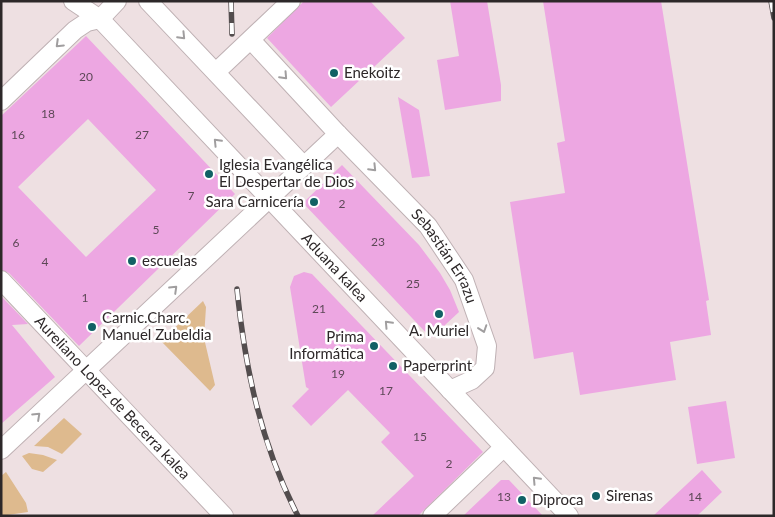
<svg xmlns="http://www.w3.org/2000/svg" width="775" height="517" font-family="Lato,sans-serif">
	<rect width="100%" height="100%" fill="#eee0e2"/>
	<path fill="#deba8e" d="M203,301L206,307L204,338L215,385L210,391L161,341Z
		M64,418L82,434L62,454L48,447L34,446Z
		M29,453L43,455L57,460L43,472L32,469L22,456Z
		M6,472L26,503L28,512L1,516V476Z"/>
	<path fill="#eda7e2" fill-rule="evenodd" d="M304,1H370L405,38L331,107L267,38Z
		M450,1H487L501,85V101L445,110L437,60L459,56Z
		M543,1H661L709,300L706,301L711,335L670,342L676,380L580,395L573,352L534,359L510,202L565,193L557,143L565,141Z
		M86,36L235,194L79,346L9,273L1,270V116ZM88,119L156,190L86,257L18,187Z
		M398,97L419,110L430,176L412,178Z
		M342,165L419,245L440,273L450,290L459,312L431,338L303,203Z
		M304,272L312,274L483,452L418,516H372L414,476L381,442L390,433L348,390L311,426L292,406L309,389L306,387L290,287L294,276Z
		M1,296L28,324L12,325L55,377L1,424Z
		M726,401L735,458L697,464L688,407Z
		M702,470L722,492L697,516H653Z
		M501,480H509L543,516H463Z"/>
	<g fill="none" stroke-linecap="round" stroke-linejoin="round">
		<defs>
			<g id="street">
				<path id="s1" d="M73,1L100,19L569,516"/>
				<path d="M148,1L303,165"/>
				<path id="s2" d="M251,40L338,134L428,226L464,280L487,346L485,368L472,380L450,390"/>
				<path d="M216,72L291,1"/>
				<path d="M1,101L75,30L87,22L100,19L117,1"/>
				<path id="s3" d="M1,280L224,516"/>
				<path d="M1,450L338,134"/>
				<path d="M432,516L504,447"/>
			</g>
		</defs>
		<use href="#street" stroke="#bfb1b4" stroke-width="20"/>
		<use href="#street" stroke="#fff" stroke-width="18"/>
		<defs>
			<path id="rail" d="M231,1L232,34
				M771,1L774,18
				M237,289C245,368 261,445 298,516"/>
		</defs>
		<use href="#rail" stroke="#534d4e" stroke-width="5.5"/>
		<use href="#rail" stroke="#fff" stroke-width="4" stroke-dasharray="11" stroke-linecap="butt"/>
	</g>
	<defs><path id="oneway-chevron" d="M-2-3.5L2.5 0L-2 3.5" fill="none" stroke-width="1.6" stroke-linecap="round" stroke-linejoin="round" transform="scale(1.25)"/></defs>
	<g stroke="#a09e9f">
		<use href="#oneway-chevron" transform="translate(182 36) rotate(46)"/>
		<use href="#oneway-chevron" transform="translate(59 44) rotate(136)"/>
		<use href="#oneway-chevron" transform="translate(284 76) rotate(47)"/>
		<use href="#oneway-chevron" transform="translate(217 142) rotate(-134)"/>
		<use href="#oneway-chevron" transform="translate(373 168) rotate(46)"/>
		<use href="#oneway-chevron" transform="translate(174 289) rotate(-44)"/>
		<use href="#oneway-chevron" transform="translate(388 324) rotate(-133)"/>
		<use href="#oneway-chevron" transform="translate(483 329) rotate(71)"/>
		<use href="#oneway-chevron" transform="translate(37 416) rotate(-43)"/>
		<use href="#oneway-chevron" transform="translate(536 480) rotate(-133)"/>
	</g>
	<g fill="#106165" stroke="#fff" stroke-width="2">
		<circle cx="334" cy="73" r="5"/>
		<circle cx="209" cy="174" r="5"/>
		<circle cx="314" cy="202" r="5"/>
		<circle cx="132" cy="261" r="5"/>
		<circle cx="439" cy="314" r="5"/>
		<circle cx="92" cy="327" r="5"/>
		<circle cx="374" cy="346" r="5"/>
		<circle cx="393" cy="366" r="5"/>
		<circle cx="596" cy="496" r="5"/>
		<circle cx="522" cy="500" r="5"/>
	</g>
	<g text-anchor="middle" stroke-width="5" stroke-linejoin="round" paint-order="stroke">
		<g font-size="12" fill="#5d4857">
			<text x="86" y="81">20</text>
			<text x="48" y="118">18</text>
			<text x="18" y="139">16</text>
			<text x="142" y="139">27</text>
			<text x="191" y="200">7</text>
			<text x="342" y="208">2</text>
			<text x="156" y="234">5</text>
			<text x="378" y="246">23</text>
			<text x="16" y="247">6</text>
			<text x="45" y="266">4</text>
			<text x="413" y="288">25</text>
			<text x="85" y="302">1</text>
			<text x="319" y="313">21</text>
			<text x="338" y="378">19</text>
			<text x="386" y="395">17</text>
			<text x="420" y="441">15</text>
			<text x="449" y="468">2</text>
			<text x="504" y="501">13</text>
			<text x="695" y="501">14</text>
		</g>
		<g font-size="15" fill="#2d2829" stroke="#fff" text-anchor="start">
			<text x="344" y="78">Enekoitz</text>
			<text x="219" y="170">Iglesia Evangélica<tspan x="219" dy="17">El Despertar de Dios</tspan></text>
			<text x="304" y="207" text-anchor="end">Sara Carnicería</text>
			<text x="142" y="266">escuelas</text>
			<text x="102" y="323">Carnic.Charc.<tspan x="102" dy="17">Manuel Zubeldia</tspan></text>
			<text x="439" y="336" text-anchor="middle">A. Muriel</text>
			<text x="364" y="342" text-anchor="end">Prima<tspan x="364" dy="17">Informática</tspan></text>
			<text x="403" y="371">Paperprint</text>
			<text x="606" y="501">Sirenas</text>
			<text x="532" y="505">Diproca</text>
		</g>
		<g font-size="15" fill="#2d2829" stroke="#fff">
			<text dy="5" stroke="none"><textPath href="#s2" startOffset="291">Sebastián Errazu</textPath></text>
			<text dy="5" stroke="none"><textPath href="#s1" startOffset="374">Aduana kalea</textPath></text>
			<text dy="5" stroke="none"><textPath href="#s3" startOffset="162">Aureliano Lopez de Becerra kalea</textPath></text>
		</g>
	</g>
	<rect width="775" height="517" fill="none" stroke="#2d2829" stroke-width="5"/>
</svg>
